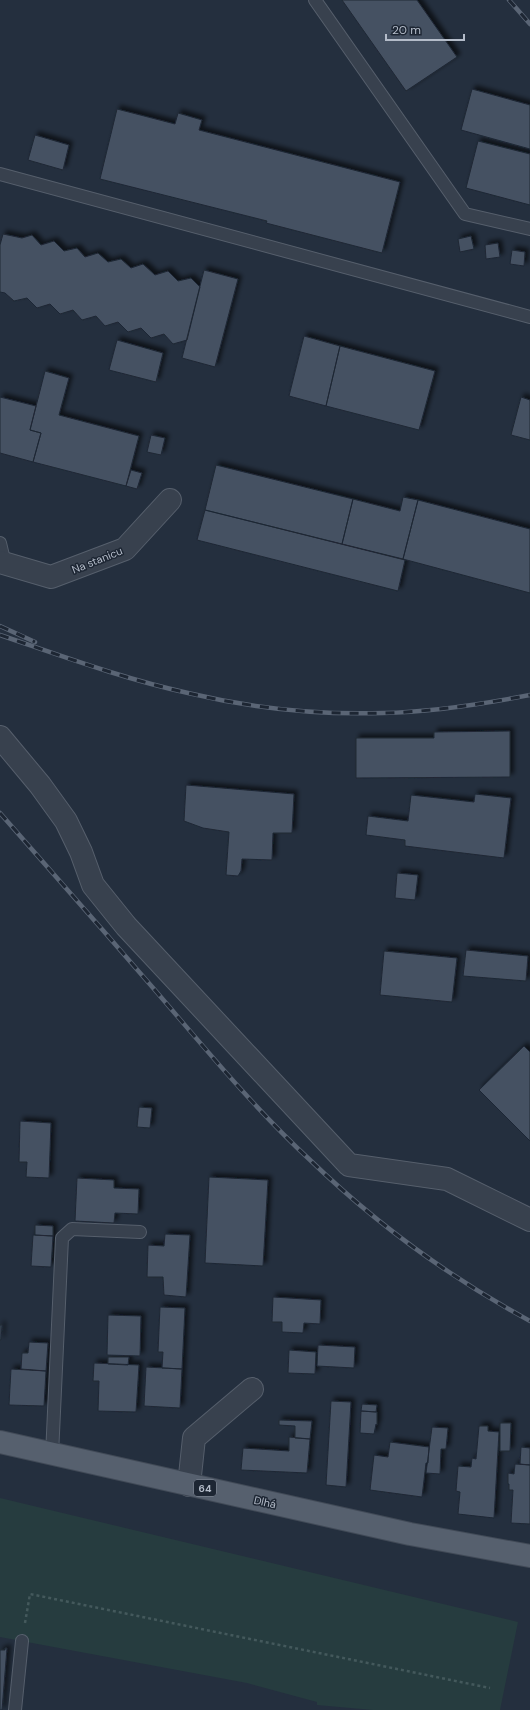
<svg xmlns="http://www.w3.org/2000/svg" width="530" height="1710" font-family="'DM Sans',sans-serif">
	<defs>
		<filter id="shadow"><feDropShadow dx="3.5" dy="-3.5" stdDeviation="2" flood-color="#0009"/></filter>
	</defs>
	<rect width="100%" height="100%" fill="#242f3e"/>
	<path fill="#263c3f" d="M0,1498L518,1622L500,1710H373L317,1705V1702L247,1683L0,1637Z"/>
	<path fill="#455162" stroke="#1f2835" filter="url(#shadow)" d="M342,0H417L457,57L406,91Z
		M472,89L530,105V149L461,130Z
		M117,109L175,124L178,113L202,120L199,130L400,182L382,253L266,223L267,221L100,179Z
		M35,135L69,145L63,170L28,160Z
		M478,141L530,154V205L466,188Z
		M3,234L22,238L32,235L41,245L54,241L64,251L77,248L85,257L98,253L108,262L121,259L131,268L143,264L155,275L168,271L178,281L191,278L200,287L187,340L173,344L164,334L151,338L141,328L128,332L118,322L105,326L96,316L82,320L73,310L60,314L50,304L37,308L27,298L14,301L5,293L0,292V245Z
		M471,236L474,249L460,252L458,239Z
		M498,243L500,257L486,259L485,245Z
		M512,250L525,252L524,266L510,264Z
		M204,270L238,279L215,367L182,358Z
		M304,336L340,346L326,406L289,396Z
		M117,340L163,353L156,382L109,370Z
		M340,346L435,371L419,430L326,406Z
		M45,371L69,378L59,415L139,436L126,486L33,462L41,433L30,430Z
		M0,397L36,406L30,430L41,433L33,462L0,453Z
		M521,397L530,400V440L511,435Z
		M151,435L165,438L161,455L147,452Z
		M216,465L353,499L342,544L205,510Z
		M131,470L142,473L137,489L126,486Z
		M403,497L418,500L403,559L342,544L353,499L400,511Z
		M418,500L530,529V593L403,559Z
		M205,510L405,560L398,591L197,540Z
		M510,731V777L356,778V738H434V732Z
		M186,785L294,794L292,833H273L272,860L242,859L241,871L238,876L226,875L229,832L203,828L184,821Z
		M475,794L511,798L504,858L405,846V840L366,835L368,816L408,821L411,795L474,802Z
		M397,873L418,875L415,900L395,898Z
		M466,950L528,956L526,981L463,976Z
		M384,951L457,958L452,1002L380,995Z
		M524,1046L530,1052V1141L479,1090Z
		M139,1107L152,1108L150,1128L137,1127Z
		M20,1121L51,1123L49,1178L26,1177L27,1162H19Z
		M209,1177L268,1180L263,1266L205,1263Z
		M77,1178L114,1180V1188L139,1189L138,1214L115,1213L114,1223L75,1221Z
		M35,1225L53,1226V1236L35,1235Z
		M165,1234L190,1235L186,1297L164,1295L163,1277H147L148,1245L164,1246Z
		M33,1235L53,1236L51,1267L31,1266Z
		M273,1297L321,1300L320,1324L304,1323L303,1333L282,1332V1322H272Z
		M160,1307L185,1308L182,1369L162,1368L163,1352H158Z
		M108,1315L141,1316L140,1356L107,1355Z
		M0,1325H2L1,1340H0Z
		M29,1342L48,1343L46,1371L21,1369L22,1353H28Z
		M318,1345L355,1347L354,1368L317,1366Z
		M289,1350L316,1352L315,1374L288,1373Z
		M108,1357H129L128,1365L108,1364Z
		M94,1363L139,1365L136,1412L98,1411L99,1381H93Z
		M146,1367L182,1369L180,1408L144,1406Z
		M11,1369L46,1371L44,1406L9,1405Z
		M331,1401L351,1402L346,1487L326,1485Z
		M362,1404L377,1405L376,1412L361,1411Z
		M361,1411L377,1412V1425L376,1424L374,1434L360,1433Z
		M279,1420L312,1421L310,1439L295,1438V1426L279,1425Z
		M500,1423H511L510,1451H500Z
		M479,1426H488V1431L499,1432L494,1518L458,1514L460,1492L456,1491L458,1466L471,1467L472,1458L476,1459Z
		M432,1427L448,1428L446,1449H441L440,1474L426,1473Z
		M289,1437L310,1439L307,1473L241,1470L243,1448L289,1451Z
		M390,1442L429,1447L428,1463H426L422,1497L370,1490L374,1455L388,1457Z
		M521,1447L530,1448V1465L520,1464Z
		M515,1464L530,1465V1524L511,1523L513,1490H509V1484H508V1473L514,1474Z
		M5,1648H7L2,1710H0V1650H5Z"/>
	<g fill="none" stroke-linecap="round" stroke-linejoin="round">
		<defs>
			<path id="lane" d="M315,0L465,214L530,229
				M0,174L530,317
				M0,543L5,564
				M52,1455L62,1238L72,1229L140,1232
				M15,1710L22,1641"/>
			<path id="street" d="M0,562L51,577L125,549L170,500
				M0,737L40,785L66,821L81,852L93,885L126,926L349,1165L447,1179L530,1220
				M189,1485L194,1438L252,1389"/>
			<path id="primary" d="M0,1442L410,1534L530,1556"/>
		</defs>
		<use href="#lane" stroke="#565f6c" stroke-width="14"/>
		<use href="#street" stroke="#565f6c" stroke-width="24"/>
		<use href="#primary" stroke="#414a57" stroke-width="24"/>
		<path stroke="#44595c" stroke-width="2.5" stroke-dasharray="3 3" stroke-linecap="butt" d="M25,1623L30,1594L490,1688"/>
		<use href="#lane" stroke="#38414e" stroke-width="12"/>
		<use href="#street" stroke="#38414e" stroke-width="22"/>
		<use href="#primary" stroke="#56606e" stroke-width="22"/>
		<defs>
			<path id="rail" d="M509,0L530,24
				M0,626L35,642
				M0,635C62,656 124,679 188,693C251,708 318,715 383,713C431,712 483,704 530,695
				M0,813C52,872 103,930 154,989C204,1047 253,1107 309,1159C375,1223 449,1277 530,1321"/>
		</defs>
		<use href="#rail" stroke="#5a6575" stroke-width="4.5"/>
		<use href="#rail" stroke="#1d2633" stroke-width="3" stroke-dasharray="9" stroke-linecap="butt"/>
	</g>
	<g text-anchor="middle" stroke-width="3" stroke-linejoin="round" paint-order="stroke">
		<rect fill="#1d2633" stroke="#878f9c" stroke-width="1" x="194" y="1480" width="22" height="16" rx="3"/>
		<g font-size="10" font-weight="bold" fill="#b4bcc9">
			<text x="205" y="1492">64</text>
		</g>
		<g font-size="11" fill="#b4bcc9" stroke="#1d2633">
			<text transform="translate(97 560) rotate(-22)" y="4">Na stanicu</text>
			<text transform="translate(265 1502) rotate(13)" y="4">Dlhá</text>
		</g>
	</g>
	<path d="M386 34v6h78v-6" fill="none" stroke="#b4bcc9" stroke-width="2"/>
	<text x="392" y="34" font-size="12" fill="#b4bcc9" stroke="#1d2633" stroke-width="3" paint-order="stroke">20 m</text>
</svg>
